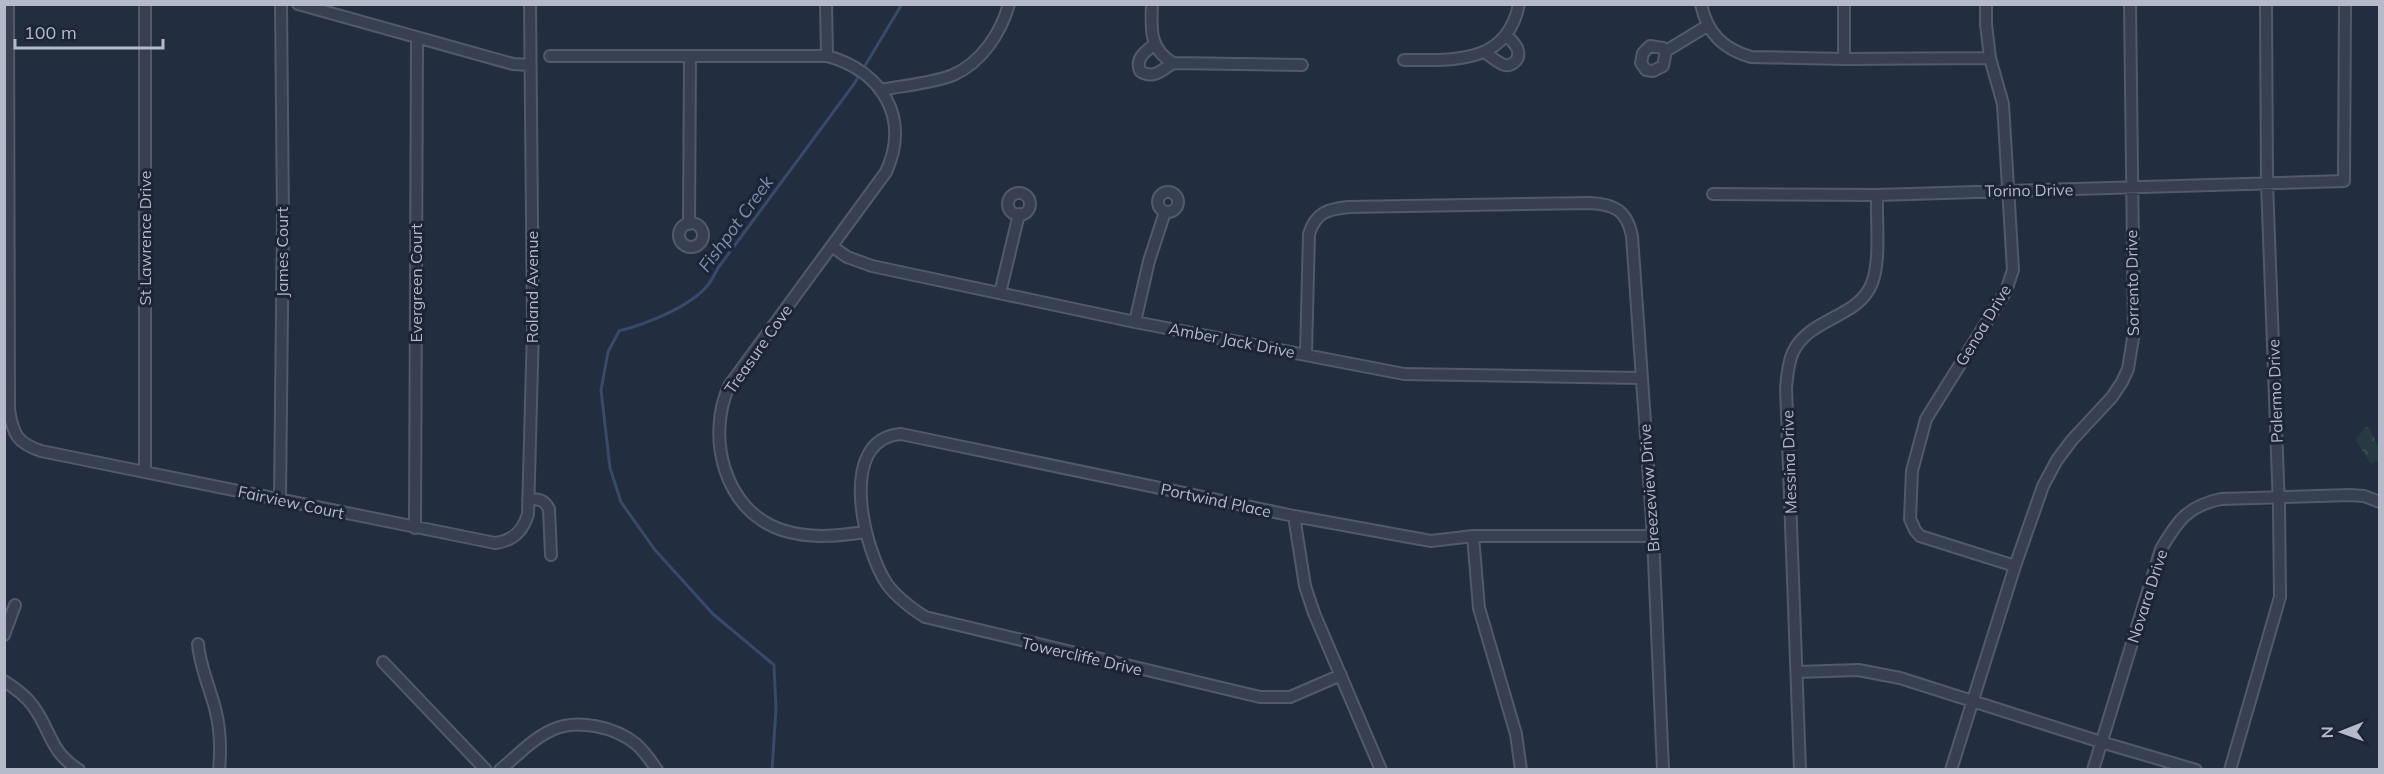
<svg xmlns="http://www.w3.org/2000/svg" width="2384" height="774" font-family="Mulish,sans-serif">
	<defs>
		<pattern id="park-crowns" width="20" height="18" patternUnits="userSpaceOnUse" patternTransform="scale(1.5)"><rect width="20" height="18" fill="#253b41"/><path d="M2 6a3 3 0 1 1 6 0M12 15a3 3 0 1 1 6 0" fill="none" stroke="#42555b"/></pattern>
	</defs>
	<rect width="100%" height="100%" fill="#232d40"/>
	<path fill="url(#park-crowns)" d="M2365,427H2369L2379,448V460L2371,464L2356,440Z"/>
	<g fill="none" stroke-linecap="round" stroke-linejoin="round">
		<path stroke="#38496a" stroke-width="3" d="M772,770L776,709L774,665L713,614L655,550L621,502L610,468L601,390L608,352L619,331C646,324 690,307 708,285C712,280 715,274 718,268L854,84L902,4"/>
		<defs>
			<path id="minor" d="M8,4L9,410C13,434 17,443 41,451L495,543C513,541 523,531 528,514L533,328L530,4
				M298,4L513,64L530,65
				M826,4L827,56
				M1152,4C1151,29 1149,49 1173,63L1302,65
				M1701,4C1707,33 1723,49 1751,57L1844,59L1990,58
				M1986,4V24L1990,58L2003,104L2013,270L2006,291L1926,419L1912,471L1910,519L1915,530L1920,536L2015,566
				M1155,44C1145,52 1135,58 1140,71C1153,80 1162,70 1173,63
				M1650,46L1663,48L1666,51L1663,66L1653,71L1646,70L1641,63L1643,53Z
				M1666,51L1707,26
				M1485,52C1490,56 1496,61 1502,64C1510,68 1520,61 1518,51C1517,45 1511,40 1506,35
				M550,56H827C882,71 911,118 886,172L729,386C706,437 724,511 782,530C810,539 838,536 865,532
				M1844,59V4
				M1404,60C1453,60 1507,65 1519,4
				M880,90C901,86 934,83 953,75C981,63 1001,33 1009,4
				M1158 202a10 10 0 1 1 20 0a10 10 0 1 1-20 0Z
				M1008 204a11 11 0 1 1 22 0a11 11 0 1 1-22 0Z
				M1713,194L1877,195L2344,181L2345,4
				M679 235a12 12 0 1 1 24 0a12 12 0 1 1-24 0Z
				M689,224L690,56
				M833,247L847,257L872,266L1135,322L1404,374L1641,378
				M1000,293L1019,214
				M1135,322L1149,261L1165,212
				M1306,354L1309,234C1316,212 1328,209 1349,207L1590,203C1615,204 1627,211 1632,236L1653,536L1663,770
				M145,472V4
				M280,499L283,218L281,4
				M528,499C538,499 544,499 549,509L551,555
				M1294,516L1305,586L1314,613L1381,770
				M415,528L417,38
				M1473,536L1479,608L1516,734L1521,770
				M4,635L15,605
				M198,644C200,666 209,686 215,708C220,727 221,750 219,770
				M383,662L486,770
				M1797,672L1858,670L1900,678L2101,742L2196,770
				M1341,675L1290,697H1260L925,617C911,608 897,598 887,584C864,550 836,439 901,434L1294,516L1431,541L1473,536H1653
				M4,681C15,688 26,696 33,706C51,730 49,751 79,770
				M500,770C517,756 532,739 552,730C577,718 615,727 636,744C644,751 651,761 657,770
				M1800,770L1786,388C1787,376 1788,363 1793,352C1810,317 1859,318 1872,283C1881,260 1876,220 1877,195
				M1951,770L2015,566L2043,486L2057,460L2072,440L2112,397L2122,382L2128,369L2134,332L2130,4
				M2093,770L2161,549C2178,520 2188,506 2221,499L2350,495L2364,496L2380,502
				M2230,770L2280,597L2279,507L2267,183L2266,4"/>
		</defs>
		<use href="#minor" stroke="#525a6a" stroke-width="14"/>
		<use href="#minor" stroke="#373f50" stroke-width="10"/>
	</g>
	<g text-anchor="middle" stroke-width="6" stroke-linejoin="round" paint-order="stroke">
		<g font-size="16" fill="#b4baca" stroke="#1c2435">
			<text transform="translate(2029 190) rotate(-1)" y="6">Torino Drive</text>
			<text transform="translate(145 238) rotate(-90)" y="6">St Lawrence Drive</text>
			<text transform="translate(282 252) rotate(-90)" y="6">James Court</text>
			<text transform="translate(416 283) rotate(-90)" y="6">Evergreen Court</text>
			<text transform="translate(2132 283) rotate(-91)" y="6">Sorrento Drive</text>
			<text transform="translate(532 287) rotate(-90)" y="6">Roland Avenue</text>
			<text transform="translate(1983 325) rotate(-59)" y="6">Genoa Drive</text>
			<text transform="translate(1232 340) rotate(11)" y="6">Amber Jack Drive</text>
			<text transform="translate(758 349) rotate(-55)" y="6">Treasure Cove</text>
			<text transform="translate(2275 391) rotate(-92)" y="6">Palermo Drive</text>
			<text transform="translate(1789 462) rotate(-92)" y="6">Messina Drive</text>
			<text transform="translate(1649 488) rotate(-94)" y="6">Breezeview Drive</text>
			<text transform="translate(1216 500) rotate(12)" y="6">Portwind Place</text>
			<text transform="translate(291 502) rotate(12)" y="6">Fairview Court</text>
			<text transform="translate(2147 596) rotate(-72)" y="6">Novara Drive</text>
			<text transform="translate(1082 656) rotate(13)" y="6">Towercliffe Drive</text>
		</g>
		<g font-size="18" font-style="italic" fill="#7a8eb3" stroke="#1c2435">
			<text transform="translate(736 224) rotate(-54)" y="6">Fishpot Creek</text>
		</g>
	</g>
	<rect width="2384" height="774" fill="none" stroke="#b4baca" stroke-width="12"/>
	<g transform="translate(2342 732) rotate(269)" stroke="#1c2435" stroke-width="4.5" paint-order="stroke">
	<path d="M0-4.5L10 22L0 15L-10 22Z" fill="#b4baca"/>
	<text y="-9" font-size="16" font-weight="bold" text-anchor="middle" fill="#b4baca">N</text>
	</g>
	<path d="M15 39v9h148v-9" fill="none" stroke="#b4baca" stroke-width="3"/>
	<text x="24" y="39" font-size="18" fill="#b4baca" stroke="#1c2435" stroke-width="4.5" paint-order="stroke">100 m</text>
</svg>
